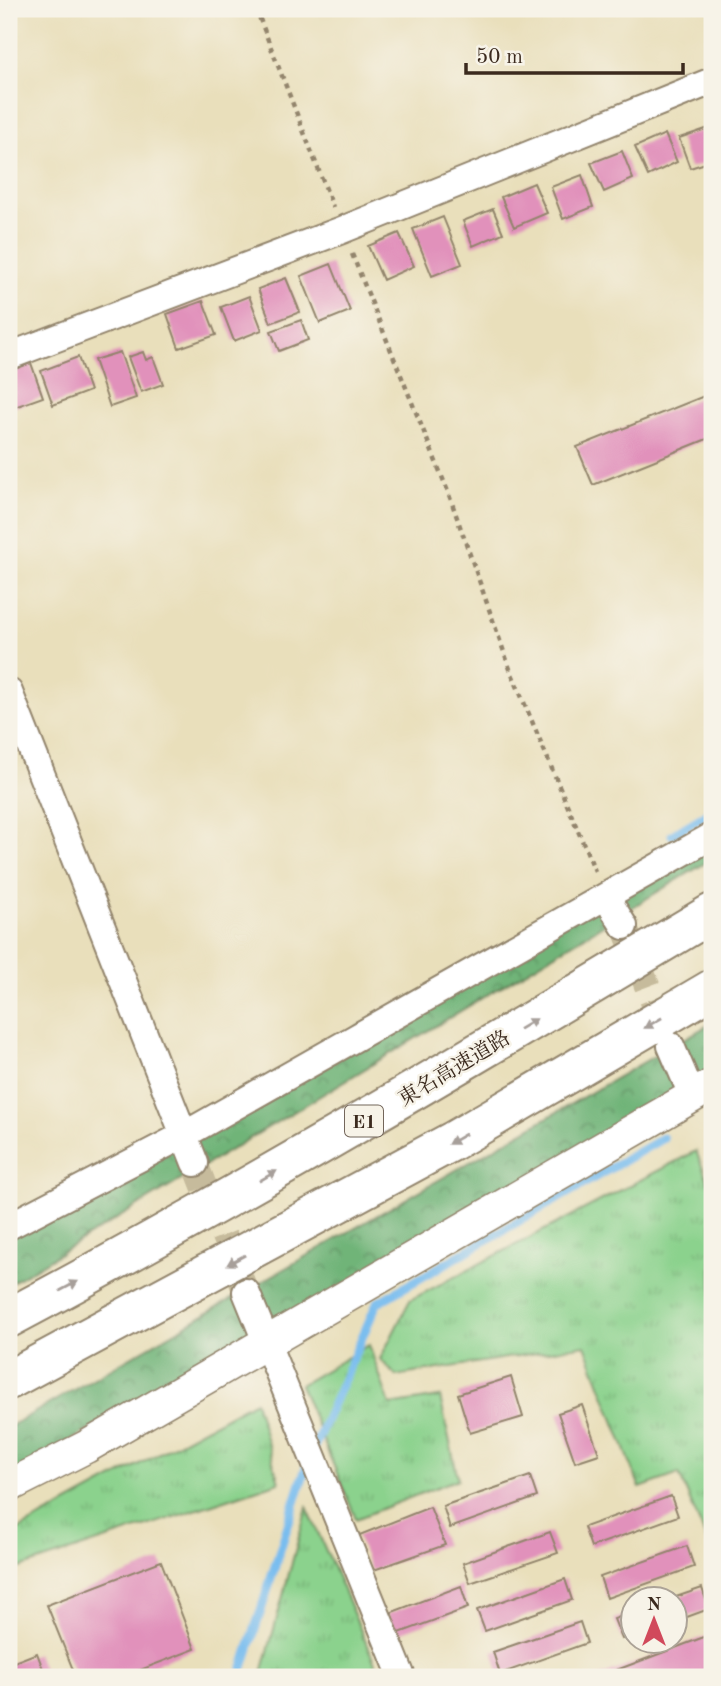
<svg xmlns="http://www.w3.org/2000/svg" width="721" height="1686" font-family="'Old Standard TT','Noto Serif JP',serif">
	<defs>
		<pattern id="grass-tufts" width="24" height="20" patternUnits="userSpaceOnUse" patternTransform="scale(1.75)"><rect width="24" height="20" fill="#8bd28d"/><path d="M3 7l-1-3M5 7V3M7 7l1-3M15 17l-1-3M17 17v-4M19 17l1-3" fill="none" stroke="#79b479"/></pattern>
		<pattern id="forest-crowns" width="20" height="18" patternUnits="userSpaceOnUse" patternTransform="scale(1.75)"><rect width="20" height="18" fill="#70b478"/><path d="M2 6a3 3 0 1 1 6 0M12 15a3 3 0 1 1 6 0" fill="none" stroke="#5d9362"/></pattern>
	</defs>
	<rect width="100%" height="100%" fill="#f7f3e8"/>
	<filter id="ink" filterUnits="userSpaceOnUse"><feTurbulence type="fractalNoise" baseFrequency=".0143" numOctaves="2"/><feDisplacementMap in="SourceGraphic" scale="14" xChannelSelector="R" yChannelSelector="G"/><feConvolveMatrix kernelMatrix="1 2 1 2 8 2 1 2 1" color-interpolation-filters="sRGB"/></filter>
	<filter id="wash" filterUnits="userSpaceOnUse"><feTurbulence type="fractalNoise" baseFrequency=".00686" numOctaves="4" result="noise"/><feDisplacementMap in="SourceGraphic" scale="28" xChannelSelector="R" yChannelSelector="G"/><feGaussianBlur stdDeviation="1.57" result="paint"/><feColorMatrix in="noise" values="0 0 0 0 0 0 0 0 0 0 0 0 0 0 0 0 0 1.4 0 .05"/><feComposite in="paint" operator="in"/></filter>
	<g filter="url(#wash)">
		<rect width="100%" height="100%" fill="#e9dfbb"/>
		<path fill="url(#grass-tufts)" stroke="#637e56" stroke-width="2" d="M696,1151L712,1191V1553L679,1474L640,1488L585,1345L396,1376L380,1359L410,1300Z
			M369,1345L390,1405L440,1397L458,1479L356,1519L300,1385Z
			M255,1401L279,1482L20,1568L9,1564V1535Z
			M307,1507L381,1677H261Z"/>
		<path fill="url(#forest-crowns)" stroke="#566f4b" stroke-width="2" d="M712,830V859L9,1284V1221Z
			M712,1023V1077L9,1475V1427Z"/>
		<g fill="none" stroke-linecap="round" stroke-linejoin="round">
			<path stroke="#79bdef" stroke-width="9" d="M672,835L712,811
				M315,1445L377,1303L663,1138
				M240,1677L308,1461"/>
		</g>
		<g id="blocks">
			<path fill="#e191bb" d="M712,127V161L690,168L679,138Z
				M665,134L677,162L648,176L635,147Z
				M622,151L633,179L604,192L591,163Z
				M582,175L593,207L563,219L551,187Z
				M534,183L547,213L514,227L501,197Z
				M493,209L503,233L473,246L463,221Z
				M443,217L462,264L432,276L413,229Z
				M399,233L414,266L383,280L368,246Z
				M331,264L350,311L320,323L301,276Z
				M286,278L300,312L271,323L258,289Z
				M249,296L262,330L234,341L221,307Z
				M203,301L216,335L179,348L167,314Z
				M301,320L308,340L279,351L271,331Z
				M120,352L136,398L110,407L94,360Z
				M143,352L146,360L153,357L163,384L141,392L128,357Z
				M78,357L90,391L53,405L41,371Z
				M31,363L43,397L9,409V371Z
				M709,394L712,403V437L593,485L577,447Z
				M511,1377L523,1417L470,1433L458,1394Z
				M582,1405L599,1454L575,1462L558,1413Z
				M530,1476L537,1497L450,1528L443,1506Z
				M671,1496L678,1516L591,1547L584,1527Z
				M430,1507L445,1545L371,1571L357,1536Z
				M550,1532L558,1553L470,1583L463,1563Z
				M687,1546L694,1567L607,1598L600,1577Z
				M161,1561L195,1649L122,1677H76L47,1605Z
				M565,1579L572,1600L485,1631L477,1610Z
				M461,1586L468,1608L394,1635L387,1614Z
				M702,1588L709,1609L676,1621V1597Z
				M634,1612V1635L622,1639L614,1619Z
				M580,1622L587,1643L500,1674L493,1652Z
				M712,1634V1677H598Z
				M37,1653L46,1677H9V1664Z"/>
		</g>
	</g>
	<g filter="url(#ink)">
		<use href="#blocks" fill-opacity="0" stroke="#92846c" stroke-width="2"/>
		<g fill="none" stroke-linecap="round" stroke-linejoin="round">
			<path stroke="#c6bb9c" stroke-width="26" stroke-dasharray="26 13" stroke-linecap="butt" d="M624,926L666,1035
				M195,1163L246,1292"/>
			<defs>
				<path id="minor" d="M9,356L342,230L712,81
					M9,692L195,1163
					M606,897L624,926
					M671,1046L692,1095
					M9,1226L184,1135L712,836
					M246,1292L402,1677"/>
				<path id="tertiary" d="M9,1486L86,1447L712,1085"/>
				<path id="motorway" d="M9,1318C248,1191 480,1052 712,913
					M9,1380L453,1141L712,989"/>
			</defs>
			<use href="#minor" stroke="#92846c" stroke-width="30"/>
			<use href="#tertiary" stroke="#92846c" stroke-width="35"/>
			<use href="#motorway" stroke="#92846c" stroke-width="42"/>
			<path stroke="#92846c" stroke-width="4.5" stroke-dasharray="5 5" stroke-linecap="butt" d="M256,9L333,207
				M352,254L447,489L510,669L595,871"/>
			<use href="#minor" stroke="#fff" stroke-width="26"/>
			<use href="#tertiary" stroke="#fff" stroke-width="32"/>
			<use href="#motorway" stroke="#fff" stroke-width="38"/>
		</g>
		<defs><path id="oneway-solid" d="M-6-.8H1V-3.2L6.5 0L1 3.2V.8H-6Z" transform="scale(1.75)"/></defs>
		<g fill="#a79f9a">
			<use href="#oneway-solid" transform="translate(653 1023) rotate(150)"/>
			<use href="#oneway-solid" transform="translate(528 1024) rotate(-31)"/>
			<use href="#oneway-solid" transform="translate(457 1139) rotate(150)"/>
			<use href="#oneway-solid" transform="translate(268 1176) rotate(-30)"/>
			<use href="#oneway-solid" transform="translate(236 1260) rotate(151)"/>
			<use href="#oneway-solid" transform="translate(69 1286) rotate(-28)"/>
		</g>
	</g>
	<g text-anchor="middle" stroke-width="5" stroke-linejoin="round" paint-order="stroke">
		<rect fill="#f7f3e8" stroke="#73665b" stroke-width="2" x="345" y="1105.5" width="38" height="31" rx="5"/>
		<g font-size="19" font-weight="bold" fill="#3b2a1e">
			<text x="364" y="1128">E1</text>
		</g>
		<g font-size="21" fill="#3b2a1e" stroke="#f7f3e8">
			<text transform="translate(454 1068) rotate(-31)" y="7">東名高速道路</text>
		</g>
	</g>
	<rect width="721" height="1686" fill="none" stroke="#f7f3e8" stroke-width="35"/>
	<g transform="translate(654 1620)"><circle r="33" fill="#f7f3e8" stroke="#aca397" stroke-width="2"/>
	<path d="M0-5L12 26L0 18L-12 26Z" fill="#d1495b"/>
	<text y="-10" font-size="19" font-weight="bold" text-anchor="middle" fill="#3b2a1e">N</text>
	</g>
	<path d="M466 63v10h217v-10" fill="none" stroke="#3b2a1e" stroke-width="3.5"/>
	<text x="476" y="63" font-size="21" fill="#3b2a1e" stroke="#f7f3e8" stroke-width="5" paint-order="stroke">50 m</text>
</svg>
